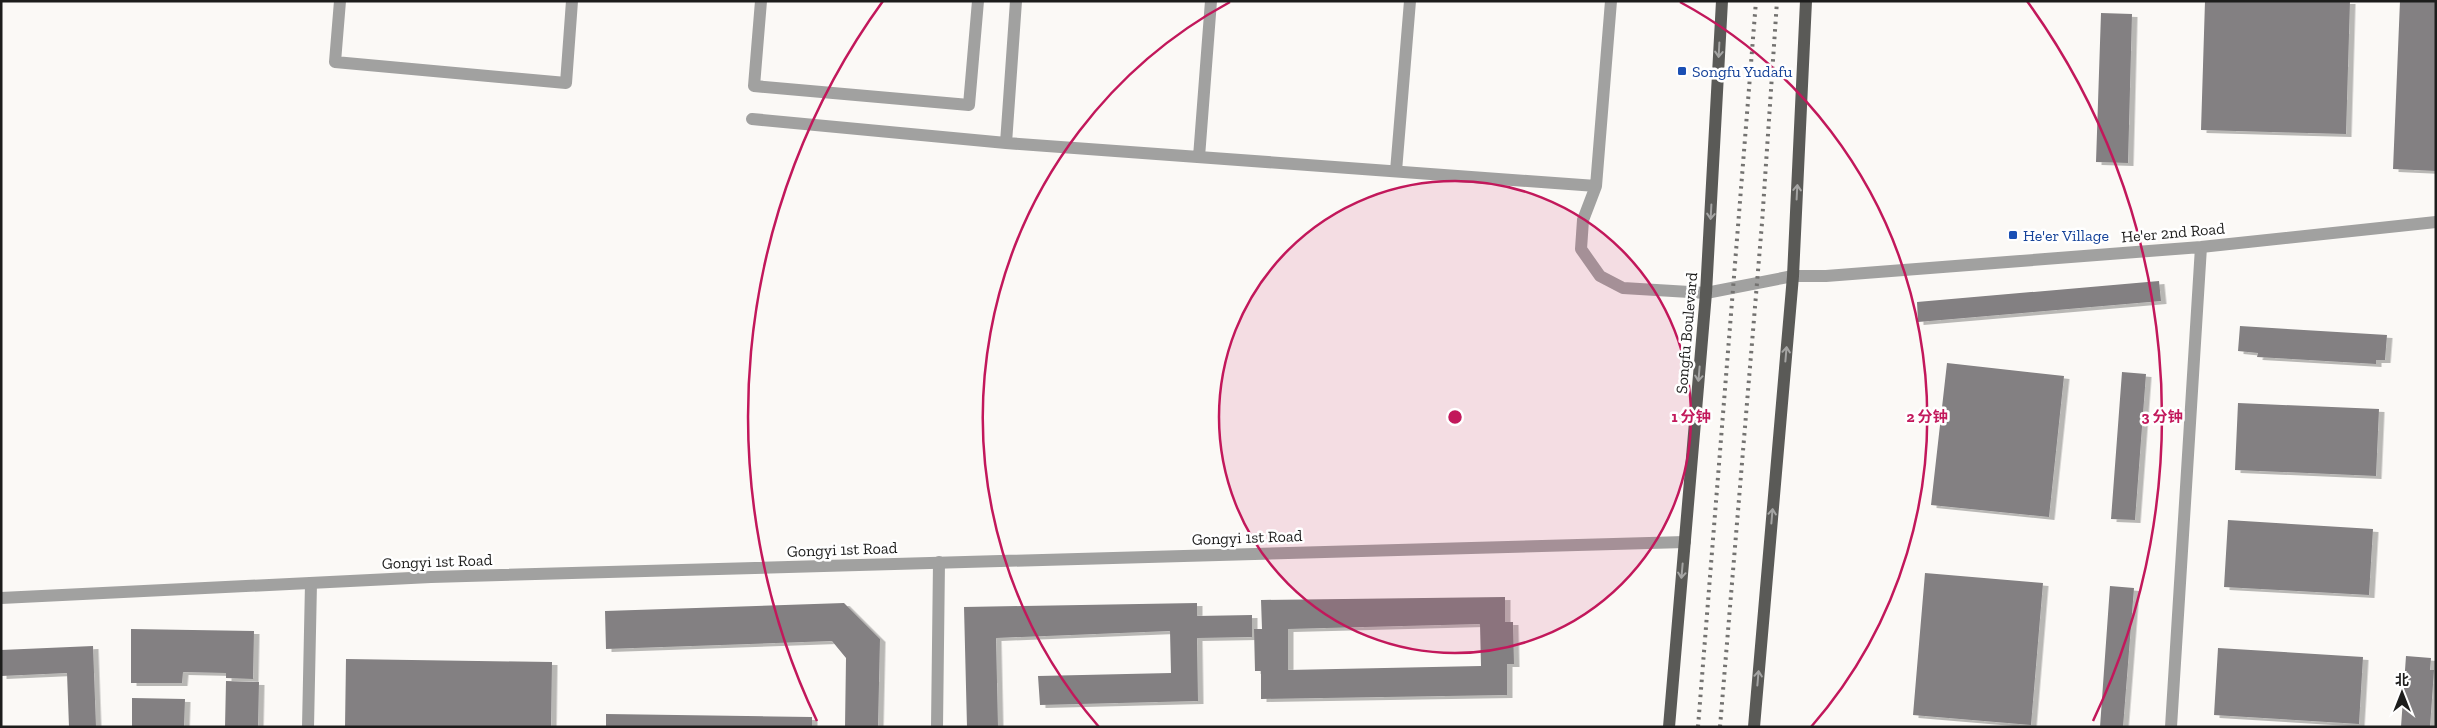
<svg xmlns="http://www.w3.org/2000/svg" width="2437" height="728" font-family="'Zilla Slab','Noto Sans SC',serif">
	<defs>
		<filter id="shadow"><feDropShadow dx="5.5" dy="3" stdDeviation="0" flood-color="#0004"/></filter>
	</defs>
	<rect width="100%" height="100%" fill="#fbf9f6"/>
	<path fill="#838082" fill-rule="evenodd" filter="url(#shadow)" d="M2205,1H2350L2346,134L2201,130Z
		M2400,1H2436V171L2393,169Z
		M2101,13L2132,14L2128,163L2096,162Z
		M2159,281L2161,301L1918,322L1917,302Z
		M2240,326L2387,335L2385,360H2376V364L2257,357L2258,353L2238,351Z
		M1947,363L2064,376L2049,517L1931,505Z
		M2122,372L2146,374L2135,520L2111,519Z
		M2238,403L2379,409L2376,476L2235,470Z
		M2228,520L2373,529L2369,595L2224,587Z
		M1925,573L2043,583L2031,725L1913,715Z
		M2110,586L2134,588L2123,727H2100Z
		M1505,597V622H1513L1514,664H1507V695L1261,699V671H1255L1254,629H1262L1261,600ZM1480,624L1481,666L1288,670V629Z
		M844,603L880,639L878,727H845L846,658L832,641L606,649L605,611Z
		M1197,603V616L1252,615V637L1197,638L1198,701L1040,705L1038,676L1171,673L1170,631L996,638L998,727H967L964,607Z
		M131,629L254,631L253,679L226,678V673L183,672L182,683H131Z
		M93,646L96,727H69L67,673L1,676V650Z
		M2218,648L2363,657L2359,724L2214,715Z
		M2406,656L2431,658L2430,670H2434L2430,727H2401Z
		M346,659L552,662L551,727H345Z
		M226,681L259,682L258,727H225Z
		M132,698L185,699L184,727H132Z
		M606,714L812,717V727H606Z"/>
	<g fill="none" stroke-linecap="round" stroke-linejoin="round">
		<path stroke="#a1a1a0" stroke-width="12" d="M340,1L335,62L566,83L572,1
			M761,1L754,86L969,105L978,1
			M1611,1L1596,186L1583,220L1581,249L1600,276L1623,288L1706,293L1793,276H1826L2201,247L2436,222
			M752,119L1006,143L1596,186
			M1006,143L1016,1
			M1199,157L1211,1
			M1396,171L1410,1
			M308,727L311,583
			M937,727L939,562
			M2171,727L2201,247"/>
		<path stroke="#a1a1a0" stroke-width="12" d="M1,598L431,577L1685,542"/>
		<path stroke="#5a5a57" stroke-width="12" d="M1669,727L1706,293L1722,1
			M1754,727L1793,276L1806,1"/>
		<path stroke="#737270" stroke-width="4" stroke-dasharray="2.5 5" stroke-linecap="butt" d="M1698,727L1756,1
			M1720,727L1762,223L1777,1"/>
	</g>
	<defs><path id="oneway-shaft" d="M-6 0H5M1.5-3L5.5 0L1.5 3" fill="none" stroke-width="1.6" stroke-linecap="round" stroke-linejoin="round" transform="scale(1.25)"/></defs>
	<g stroke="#a4a4a3">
		<use href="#oneway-shaft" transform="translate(1719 50) rotate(93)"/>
		<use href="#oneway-shaft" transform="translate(1797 192) rotate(-87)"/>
		<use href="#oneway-shaft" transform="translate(1711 212) rotate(93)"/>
		<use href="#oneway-shaft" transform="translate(1786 354) rotate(-85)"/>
		<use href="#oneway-shaft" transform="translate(1699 374) rotate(95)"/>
		<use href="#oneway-shaft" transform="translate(1772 516) rotate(-85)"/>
		<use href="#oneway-shaft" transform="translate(1682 571) rotate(95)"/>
		<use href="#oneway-shaft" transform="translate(1758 678) rotate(-85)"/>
	</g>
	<circle cx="1455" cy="417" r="236" fill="#c2185b" fill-opacity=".12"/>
	<g fill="none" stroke="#c2185b" stroke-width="2.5">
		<circle cx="1455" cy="417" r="236"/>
		<path d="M1099 727A472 472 0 0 1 1230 2M1680 2A472 472 0 0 1 1811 727"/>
		<path d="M817 721A707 707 0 0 1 883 1M2027 1A707 707 0 0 1 2093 721"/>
	</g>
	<g fill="#1a4fb4" stroke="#fff" stroke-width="2">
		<rect x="1677" y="66" width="10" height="10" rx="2.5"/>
		<rect x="2008" y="230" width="10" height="10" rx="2.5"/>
	</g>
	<g text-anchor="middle" stroke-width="5" stroke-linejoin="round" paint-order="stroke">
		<g font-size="16" fill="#164399" stroke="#fff" text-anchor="start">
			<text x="1692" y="77">Songfu Yudafu</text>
			<text x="2023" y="241">He'er Village</text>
		</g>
		<g font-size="16" fill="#1d1d1c" stroke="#fff">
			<text transform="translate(2173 232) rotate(-5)" y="6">He'er 2nd Road</text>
			<text transform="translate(1686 333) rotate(-85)" y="6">Songfu Boulevard</text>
			<text transform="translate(1247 537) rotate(-2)" y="6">Gongyi 1st Road</text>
			<text transform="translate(842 549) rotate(-2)" y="6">Gongyi 1st Road</text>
			<text transform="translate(437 561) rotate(-2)" y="6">Gongyi 1st Road</text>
		</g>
	</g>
	<circle cx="1455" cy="417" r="8" fill="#c2185b" stroke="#fff" stroke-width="2.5"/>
	<g font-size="15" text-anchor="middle" font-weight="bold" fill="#c2185b" stroke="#fff" stroke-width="5" stroke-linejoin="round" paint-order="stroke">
		<text x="1691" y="422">1 分钟</text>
		<text x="1927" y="422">2 分钟</text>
		<text x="2162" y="422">3 分钟</text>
	</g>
	<rect width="2437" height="728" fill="none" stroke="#1d1d1c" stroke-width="5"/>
	<g transform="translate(2402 693)" stroke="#ffffff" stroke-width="4" paint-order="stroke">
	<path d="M0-4L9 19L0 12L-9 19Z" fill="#1d1d1c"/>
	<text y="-8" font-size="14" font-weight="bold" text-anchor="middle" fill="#1d1d1c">北</text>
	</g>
</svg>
